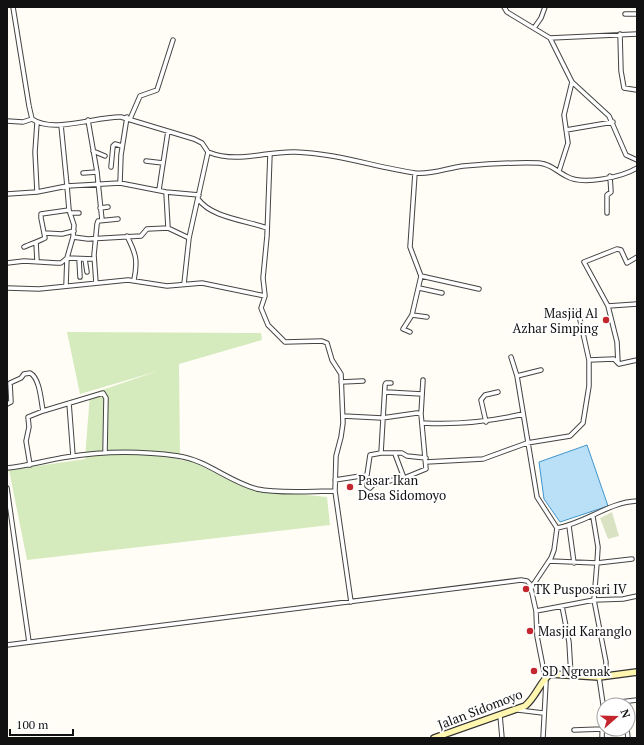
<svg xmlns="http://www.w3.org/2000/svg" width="644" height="745" font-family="'PT Serif',serif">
	<rect width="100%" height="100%" fill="#fffdf5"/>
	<path fill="#d5ebbd" d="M67,332L261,333L262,340L179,364L180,460L191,461L249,489L327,497L330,525L27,560L9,470L86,459L85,458L90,394L158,371L80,394Z"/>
	<path fill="#d9e3c4" d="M612,512L619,536L608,539L600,518Z"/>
	<path fill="#b9e0f7" stroke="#3f96cf" d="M587,445L608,506L560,522L544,499L539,462Z"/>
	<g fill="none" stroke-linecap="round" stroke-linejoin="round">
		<defs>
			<path id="minor" d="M13,7L29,106L32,119C53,134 97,116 121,117L194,139L202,143L208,152C238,164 265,151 295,152C335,153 375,167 415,173C431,175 447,168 463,166C487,164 514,162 539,163C551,164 556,171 566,176C582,186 622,177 637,168
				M504,7L507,12L550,38L637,34
				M625,14H637
				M534,28L541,18L545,7
				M620,34L621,71L624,88L637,90
				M550,38L572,82L609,116L626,155L637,160
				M130,119L140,96L157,90L173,40
				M88,120L97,172L102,220
				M7,121L23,122L32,119
				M37,123L35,152L37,192
				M61,125L67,186L120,183L166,192L199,195
				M566,130L613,122
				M93,151L105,156
				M270,154L267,236L263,278L265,296L261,308L268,325L285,342L322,341L327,343L332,360L341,374L343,423L341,437L336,456L335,491L351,602
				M146,161L163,163
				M111,167L113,146L115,144L122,146
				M559,171L568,143L564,115L572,82
				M83,173L97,172
				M120,183L121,155L127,117
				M159,190L168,131
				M166,192L168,228L189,238L184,284
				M7,194L37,192L67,186L69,210L74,225L73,237L67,258L66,285
				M198,199C212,218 245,220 267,228
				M100,208L108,207
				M69,210L41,214V218L44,233L62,234L74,231
				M70,213H79
				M607,213V195L611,192L610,176
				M127,236C136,254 138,260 134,280
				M73,237L88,239L141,236L147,229L168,228
				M189,238L208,152
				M36,242L37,261
				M24,247C26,246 44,239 45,238L44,233
				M79,259L80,277
				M85,259L87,272
				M7,263L24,261L57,263H61L67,258L94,259
				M421,276L479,289
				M96,283L94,255L97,224L98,221L118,219
				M7,288L39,289L128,280L167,286L202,283L265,296
				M419,288L442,293
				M608,306L637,304
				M578,311L589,360
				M412,315L427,317
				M410,332L403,329L412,315L421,276L410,247L415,173
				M511,357L517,376L537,497L557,528L554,550L551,558L531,588
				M618,363L617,342L608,306L584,262L617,249L621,250L627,263L637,257
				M619,364L637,360
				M517,376L541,370
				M341,382L363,381
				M391,383H386L385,385L381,453H402L407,456L426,458
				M386,392L422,394
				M69,403L73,456
				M7,404L11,402L10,383L21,378L24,374L30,373C40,378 41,401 43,411
				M343,416L382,418L417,413L421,414
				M486,422L481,400L485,395L498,392
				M423,423C459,425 488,422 523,414
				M395,454L404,478
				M426,462L483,459L527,443L570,436L583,423L589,386V360L614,359L619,364
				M30,465L26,441L29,427L28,417L43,411L103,393L106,398L105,453
				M7,468C27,466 47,460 67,457C103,451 142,451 178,456C207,460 229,482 257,489C280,494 311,491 335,491
				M366,476L367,486L370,488L374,484L404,478L426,469L421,414L423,380
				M335,480L367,475L370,455L381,453
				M7,488L29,642
				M593,517L598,547L597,563L632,559
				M569,526L574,563
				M557,528C586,523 609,502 637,501
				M549,561L597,563L594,600L623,599L637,596
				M562,606L569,642L571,676
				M536,611L594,600L606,662L605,676
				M7,645L521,580L527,581L530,584L536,611L537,636L546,682L543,738
				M599,677L603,704L602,738
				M603,704L637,700
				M518,710L543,713
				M500,715L502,738
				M627,729L628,738
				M574,730L602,729"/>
			<path id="secondary" d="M434,738L525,706C536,697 540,682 550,674L599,677L637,672"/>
		</defs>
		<use href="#minor" stroke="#444" stroke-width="5.5"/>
		<use href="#secondary" stroke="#333" stroke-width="8"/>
		<use href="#minor" stroke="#fff" stroke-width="3.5"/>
		<use href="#secondary" stroke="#fff6b0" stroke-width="5.5"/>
	</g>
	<g fill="#c4262e" stroke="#fff" stroke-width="1.5">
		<circle cx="606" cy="320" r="4"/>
		<circle cx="350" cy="487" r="4"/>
		<circle cx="526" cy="589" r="4"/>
		<circle cx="530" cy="631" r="4"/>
		<circle cx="534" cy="671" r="4"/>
	</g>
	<g text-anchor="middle" stroke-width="4" stroke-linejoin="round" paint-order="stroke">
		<g font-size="13" fill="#111" stroke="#fff" text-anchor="start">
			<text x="598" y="318" text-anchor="end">Masjid Al<tspan x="598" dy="15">Azhar Simping</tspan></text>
			<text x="358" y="485">Pasar Ikan<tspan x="358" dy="15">Desa Sidomoyo</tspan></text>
			<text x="534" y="594">TK Pusposari IV</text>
			<text x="538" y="636">Masjid Karanglo</text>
			<text x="542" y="676">SD Ngrenak</text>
		</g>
		<g font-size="13" fill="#111" stroke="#fff">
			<text transform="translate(480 709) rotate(-21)" y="5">Jalan Sidomoyo</text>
		</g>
	</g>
	<rect width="644" height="745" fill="none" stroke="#111111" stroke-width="16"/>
	<g transform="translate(616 717) rotate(70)"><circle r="19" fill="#ffffff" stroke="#a0a0a0"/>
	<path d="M0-3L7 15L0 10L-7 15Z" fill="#c4262e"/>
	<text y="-6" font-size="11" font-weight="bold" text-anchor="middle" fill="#111111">N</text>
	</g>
	<path d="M10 729v6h63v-6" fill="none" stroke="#111111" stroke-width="2"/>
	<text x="16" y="729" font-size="12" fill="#111111" stroke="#ffffff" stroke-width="3" paint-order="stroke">100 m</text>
</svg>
